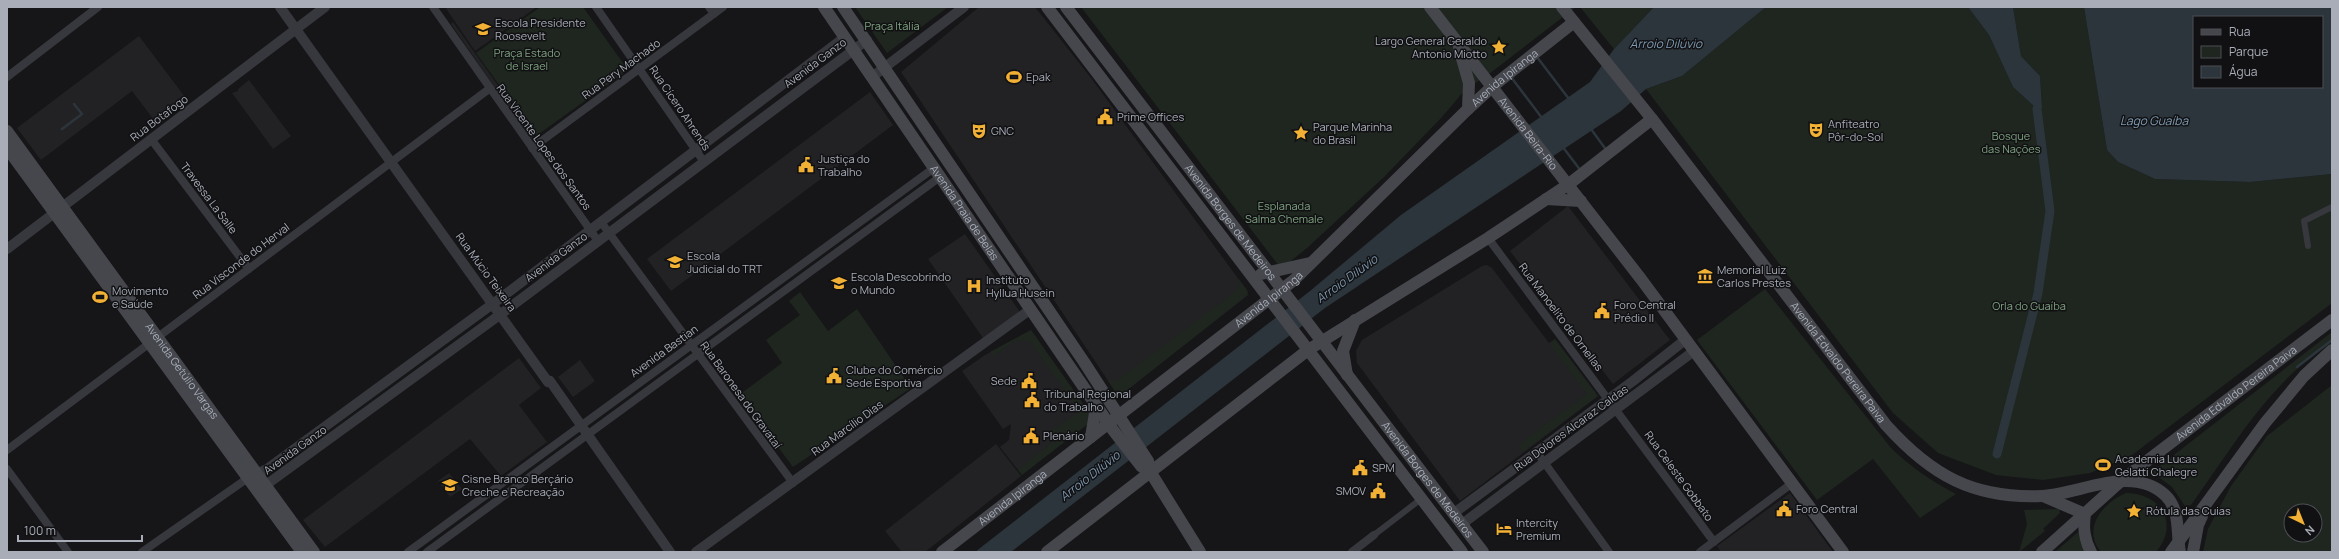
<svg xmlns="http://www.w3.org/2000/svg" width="2339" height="559" font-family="Manrope,sans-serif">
	<rect width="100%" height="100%" fill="#161618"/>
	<path fill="#222225" d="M445,7H537L475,51Z
		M979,7H1035L1091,78L1248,292L1121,395L1117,394L901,72Z
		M453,22L536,139L532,142L451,24Z
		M139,36L185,97L154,120L132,91L41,160L17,128Z
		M249,80L291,136L273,149L232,93L238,91V89Z
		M870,92L893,125L671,291L647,259Z
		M1568,206L1670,340L1613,384L1510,251Z
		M965,234L1020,312L983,338L928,259Z
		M1487,265L1492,268L1549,343L1555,339L1598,396L1460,501L1357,363L1356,351L1362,340L1482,266Z
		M1031,330L1091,415L1022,475L1000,447L1009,440L1011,424L1003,429L962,371L985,355Z
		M519,358L541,388L519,405L547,442L501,476L470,439L325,547L303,520Z
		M580,360L595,381L573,397L558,377Z
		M996,444L1021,476L925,552H902L885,531Z
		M449,473L462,489L450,497L438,481Z
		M1790,493L1833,552H1721L1717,546Z"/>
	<path fill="#1e261f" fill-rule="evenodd" d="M540,7H583L628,70L536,136L476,53Z
		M855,7H948L887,53Z
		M1081,7H1576L1493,71L1465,90L1442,117L1384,177L1307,248L1286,265L1279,266Z
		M1580,7H1654L1614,49Z
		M1766,7H1968L1989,35L2013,87L2037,109L2042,108L2040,76L2021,56L2013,7H2084L2107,150L2118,162L2155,179L2250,182L2332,174V303L2132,455L2090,473L2043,480L1996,475L1938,453L1893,413L1646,89L1682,76Z
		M1238,278L1247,290L1248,295L1121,395L1117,394L1108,381H1117L1236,291L1239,286Z
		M1765,289L1891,448C1911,467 1931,481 1956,494L1920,518L1873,459L1817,500L1697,340Z
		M800,292L828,331L857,309L911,388L793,467L739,395L782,363L766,340L800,315L789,301Z
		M1031,330L1091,415L1088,424L1022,475L1018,470L1055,440L1050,432L1080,411L1030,342L1017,340L993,356L990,352Z
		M2332,332V342C2314,355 2296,368 2281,385C2247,420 2220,465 2191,505L2185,506L2172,487L2152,472Z
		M1555,339L1598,396L1523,452L1518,445L1587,394L1549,344Z
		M2332,385V552H2203L2208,529L2231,486L2267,436ZM2291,511H2315V535H2291Z
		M2126,493C2161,493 2180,524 2156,552H2101C2081,528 2104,502 2126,493Z
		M2059,509L2060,513L2043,529L2045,531L2019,552L2027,524L2024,510Z
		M2078,532L2085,552H2055Z"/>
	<path fill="#2c353c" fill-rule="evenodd" d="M1654,7H1766L1682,76L1646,89L1621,111L1325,308L1011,552H975L1310,291L1401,215L1590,82L1614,49Z
		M1968,7H2013L2021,56L2040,76L2042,108L2037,109L2013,87L1989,35Z
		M2084,7H2332V174L2250,182L2155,179L2118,162L2107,150ZM2194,17H2322V87H2194Z"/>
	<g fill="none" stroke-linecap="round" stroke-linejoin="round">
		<path stroke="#2c353c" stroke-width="2.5" d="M1537,57L1569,99
			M1511,77L1542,118
			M62,129L82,114L74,104
			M1591,129L1607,151
			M1562,146L1581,171
			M2297,367L2332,340"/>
		<path stroke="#2c353c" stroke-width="9" d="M1997,454L2038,293L2050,211L2037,109"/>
		<path stroke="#37383d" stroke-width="6" d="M2308,246L2304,221L2332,207
			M1374,535L1421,499"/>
		<path stroke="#37383d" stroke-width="8" d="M433,7L598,241
			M596,7L704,162
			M709,7L714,14
			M7,77L98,7
			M151,139L249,269
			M532,148L723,7
			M601,222L793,483
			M1488,238L1714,542
			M7,450L489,89
			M1536,451L1609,552
			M7,469L68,552
			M142,552L248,478
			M408,552L934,168
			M427,552L940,177
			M1352,552L1374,535
			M1700,552L1791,484"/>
		<path stroke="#37383d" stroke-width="10" d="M280,7L548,382L550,381L670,552
			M872,77L964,7
			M7,249L325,7
			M250,477L267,469L498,300L845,37
			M259,490L501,314L867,40
			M1454,513L1633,381L1685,340
			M1462,524L1694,351
			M696,552L1031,309"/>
		<g stroke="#45474d" stroke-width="12">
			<path id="s1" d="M824,7L1113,430L1141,466L1151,473"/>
			<path d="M843,7L1084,362L1148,461L1151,473L1200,552"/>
			<path d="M1047,7L1462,552"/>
			<path id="s2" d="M1066,7L1483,552"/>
			<path id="s3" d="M1430,7L1641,279L1843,552"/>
			<path id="s4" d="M1562,7L1652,119L1886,425C1931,475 1973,499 2042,496C2081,494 2131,464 2165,495C2181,510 2176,532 2180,552"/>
			<path d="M1459,48L1469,83L1468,109"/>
			<path id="s5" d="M7,131L314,552"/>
			<path d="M7,148L302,552"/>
			<path d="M1546,199L1581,201"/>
			<path d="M1261,274L1310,263"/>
			<path d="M1347,375L1343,351L1355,320"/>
			<path d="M1091,437L1095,413L1093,403"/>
			<path d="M2043,496L2085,514C2083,528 2084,539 2091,552"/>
			<path id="s6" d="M942,552L1294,280L1468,109L1493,86L1574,22"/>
			<path d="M1047,552L1308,350L1488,238L1569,184L1652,119"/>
			<path id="s7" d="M2042,552L2122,480L2332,320"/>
			<path d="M2171,552L2265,423L2304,376L2332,350"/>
			<path d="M2193,552L2198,525L2202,516"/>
		</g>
	</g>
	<defs>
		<symbol id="school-bare" viewBox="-9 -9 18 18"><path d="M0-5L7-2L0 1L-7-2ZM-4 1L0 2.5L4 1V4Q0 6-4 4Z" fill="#f2b134" stroke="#111113" stroke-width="2.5" paint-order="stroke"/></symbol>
		<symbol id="sight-bare" viewBox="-9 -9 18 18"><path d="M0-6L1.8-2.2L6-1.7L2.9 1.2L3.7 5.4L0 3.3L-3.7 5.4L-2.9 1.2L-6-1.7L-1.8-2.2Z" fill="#f2b134" stroke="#111113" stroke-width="2.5" paint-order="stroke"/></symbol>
		<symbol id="stadium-bare" viewBox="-9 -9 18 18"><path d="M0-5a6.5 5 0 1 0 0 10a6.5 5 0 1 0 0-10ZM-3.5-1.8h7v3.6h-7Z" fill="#f2b134" stroke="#111113" stroke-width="2.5" paint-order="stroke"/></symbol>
		<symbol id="civic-bare" viewBox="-9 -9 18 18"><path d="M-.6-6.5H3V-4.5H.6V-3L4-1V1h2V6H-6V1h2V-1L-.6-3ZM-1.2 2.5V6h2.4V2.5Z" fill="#f2b134" stroke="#111113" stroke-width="2.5" paint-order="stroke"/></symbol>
		<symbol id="theatre-bare" viewBox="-9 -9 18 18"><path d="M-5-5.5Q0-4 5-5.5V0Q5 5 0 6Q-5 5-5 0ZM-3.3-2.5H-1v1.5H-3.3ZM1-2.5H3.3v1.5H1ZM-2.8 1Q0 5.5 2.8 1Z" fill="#f2b134" stroke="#111113" stroke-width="2.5" paint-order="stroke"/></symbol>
		<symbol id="university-bare" viewBox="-9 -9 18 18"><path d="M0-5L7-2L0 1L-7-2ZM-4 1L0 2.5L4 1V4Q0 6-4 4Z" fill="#f2b134" stroke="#111113" stroke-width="2.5" paint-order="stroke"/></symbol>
		<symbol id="museum-bare" viewBox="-9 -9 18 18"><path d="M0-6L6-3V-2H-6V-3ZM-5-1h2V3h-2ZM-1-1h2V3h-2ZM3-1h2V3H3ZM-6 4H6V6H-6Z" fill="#f2b134" stroke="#111113" stroke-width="2.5" paint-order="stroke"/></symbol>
		<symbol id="hospital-bare" viewBox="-9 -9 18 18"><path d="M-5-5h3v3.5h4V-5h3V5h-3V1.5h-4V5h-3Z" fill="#f2b134" stroke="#111113" stroke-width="2.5" paint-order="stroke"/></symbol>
		<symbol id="hotel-bare" viewBox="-9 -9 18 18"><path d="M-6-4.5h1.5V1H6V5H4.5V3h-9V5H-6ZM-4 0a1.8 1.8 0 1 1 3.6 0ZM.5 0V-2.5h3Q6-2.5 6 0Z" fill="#f2b134" stroke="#111113" stroke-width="2.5" paint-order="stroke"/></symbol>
	</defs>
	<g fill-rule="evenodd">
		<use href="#school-bare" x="472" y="18" width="22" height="22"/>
		<use href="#sight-bare" x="1488" y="36" width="22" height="22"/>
		<use href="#stadium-bare" x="1003" y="66" width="22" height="22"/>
		<use href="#civic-bare" x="1094" y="106" width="22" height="22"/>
		<use href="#theatre-bare" x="1805" y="119" width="22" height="22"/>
		<use href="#theatre-bare" x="968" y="120" width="22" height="22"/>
		<use href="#sight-bare" x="1290" y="122" width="22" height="22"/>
		<use href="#civic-bare" x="795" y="154" width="22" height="22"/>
		<use href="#university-bare" x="664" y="251" width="22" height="22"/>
		<use href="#museum-bare" x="1694" y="265" width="22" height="22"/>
		<use href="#school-bare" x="828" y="272" width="22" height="22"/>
		<use href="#hospital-bare" x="963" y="275" width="22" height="22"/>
		<use href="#stadium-bare" x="89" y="286" width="22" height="22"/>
		<use href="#civic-bare" x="1591" y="300" width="22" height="22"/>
		<use href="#civic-bare" x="823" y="365" width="22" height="22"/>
		<use href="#civic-bare" x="1018" y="370" width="22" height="22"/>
		<use href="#civic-bare" x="1021" y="389" width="22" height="22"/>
		<use href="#civic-bare" x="1020" y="425" width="22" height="22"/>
		<use href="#stadium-bare" x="2092" y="454" width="22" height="22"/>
		<use href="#civic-bare" x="1349" y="457" width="22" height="22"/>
		<use href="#school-bare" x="439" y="474" width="22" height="22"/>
		<use href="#civic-bare" x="1367" y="480" width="22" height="22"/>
		<use href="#civic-bare" x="1773" y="498" width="22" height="22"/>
		<use href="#sight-bare" x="2123" y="500" width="22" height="22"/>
		<use href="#hotel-bare" x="1493" y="518" width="22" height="22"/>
	</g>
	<g text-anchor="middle" stroke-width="3" stroke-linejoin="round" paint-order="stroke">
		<g font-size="11" fill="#a8adb8" stroke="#111113" text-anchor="start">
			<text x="495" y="27">Escola Presidente<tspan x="495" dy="13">Roosevelt</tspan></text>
			<text x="1487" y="45" text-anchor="end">Largo General Geraldo<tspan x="1487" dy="13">Antonio Miotto</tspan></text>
			<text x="1026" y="81">Epak</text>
			<text x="1117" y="121">Prime Offices</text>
			<text x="1828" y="128">Anfiteatro<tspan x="1828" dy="13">Pôr-do-Sol</tspan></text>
			<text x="1313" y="131">Parque Marinha<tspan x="1313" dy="13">do Brasil</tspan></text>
			<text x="991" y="135">GNC</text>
			<text x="818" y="163">Justiça do<tspan x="818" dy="13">Trabalho</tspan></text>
			<text x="687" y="260">Escola<tspan x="687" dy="13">Judicial do TRT</tspan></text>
			<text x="1717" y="274">Memorial Luiz<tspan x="1717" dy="13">Carlos Prestes</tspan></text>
			<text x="851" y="281">Escola Descobrindo<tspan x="851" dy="13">o Mundo</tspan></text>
			<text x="986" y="284">Instituto<tspan x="986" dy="13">Hyllua Husein</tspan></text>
			<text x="112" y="295">Movimento<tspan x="112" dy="13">e Saúde</tspan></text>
			<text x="1614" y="309">Foro Central<tspan x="1614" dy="13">Prédio II</tspan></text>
			<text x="846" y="374">Clube do Comércio<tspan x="846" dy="13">Sede Esportiva</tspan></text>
			<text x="1017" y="385" text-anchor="end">Sede</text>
			<text x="1044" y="398">Tribunal Regional<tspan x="1044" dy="13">do Trabalho</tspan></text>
			<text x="1043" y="440">Plenário</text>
			<text x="2115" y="463">Academia Lucas<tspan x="2115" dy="13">Gelatti Chalegre</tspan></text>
			<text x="1372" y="472">SPM</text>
			<text x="462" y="483">Cisne Branco Berçário<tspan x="462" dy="13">Creche e Recreação</tspan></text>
			<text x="1366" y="495" text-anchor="end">SMOV</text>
			<text x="1796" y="513">Foro Central</text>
			<text x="2146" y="515">Rótula das Cuias</text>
			<text x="1516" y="527">Intercity<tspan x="1516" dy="13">Premium</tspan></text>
		</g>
		<g font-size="11" fill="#7fa381" stroke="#111113">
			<text x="892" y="30">Praça Itália</text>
			<text x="527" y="57">Praça Estado<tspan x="527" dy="13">de Israel</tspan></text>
			<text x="2011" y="140">Bosque<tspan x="2011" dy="13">das Nações</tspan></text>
			<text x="1284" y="210">Esplanada<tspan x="1284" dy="13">Salma Chemale</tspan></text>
			<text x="2029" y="310">Orla do Guaíba</text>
		</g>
		<g font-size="11" fill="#a8adb8" stroke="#111113">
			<text transform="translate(815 63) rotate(-37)" y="4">Avenida Ganzo</text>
			<text transform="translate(621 69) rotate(-36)" y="4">Rua Pery Machado</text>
			<text dy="4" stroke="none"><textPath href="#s6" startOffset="737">Avenida Ipiranga</textPath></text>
			<text transform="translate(680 108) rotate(56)" y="4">Rua Cícero Ahrends</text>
			<text transform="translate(159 118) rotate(-37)" y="4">Rua Botafogo</text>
			<text dy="4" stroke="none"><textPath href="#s3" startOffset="160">Avenida Beira-Rio</textPath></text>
			<text transform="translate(544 147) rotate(54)" y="4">Rua Vicente Lopes dos Santos</text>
			<text transform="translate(209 198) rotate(53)" y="4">Travessa La Salle</text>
			<text dy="4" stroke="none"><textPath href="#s1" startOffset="249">Avenida Praia de Belas</textPath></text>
			<text dy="4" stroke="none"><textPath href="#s2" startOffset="271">Avenida Borges de Medeiros</textPath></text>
			<text transform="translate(556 257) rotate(-37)" y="4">Avenida Ganzo</text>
			<text transform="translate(241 261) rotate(-37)" y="4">Rua Visconde do Herval</text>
			<text transform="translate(486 272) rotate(54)" y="4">Rua Múcio Teixeira</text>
			<text dy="4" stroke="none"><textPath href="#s6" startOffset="413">Avenida Ipiranga</textPath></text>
			<text transform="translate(1561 317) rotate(53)" y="4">Rua Manoelito de Ornellas</text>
			<text transform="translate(664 351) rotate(-36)" y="4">Avenida Bastian</text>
			<text dy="4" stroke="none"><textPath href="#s4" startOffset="450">Avenida Edvaldo Pereira Paiva</textPath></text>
			<text dy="4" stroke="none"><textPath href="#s5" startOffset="297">Avenida Getúlio Vargas</textPath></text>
			<text dy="4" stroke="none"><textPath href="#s7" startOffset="251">Avenida Edvaldo Pereira Paiva</textPath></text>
			<text transform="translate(741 395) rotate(54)" y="4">Rua Baronesa do Gravataí</text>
			<text transform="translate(847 428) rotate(-36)" y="4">Rua Marcílio Dias</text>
			<text transform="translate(1571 428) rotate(-36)" y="4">Rua Dolores Alcaraz Caldas</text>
			<text transform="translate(295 450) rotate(-36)" y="4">Avenida Ganzo</text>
			<text transform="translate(1679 476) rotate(54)" y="4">Rua Celeste Gobbato</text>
			<text dy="4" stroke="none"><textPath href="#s2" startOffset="595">Avenida Borges de Medeiros</textPath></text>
			<text dy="4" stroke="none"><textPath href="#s6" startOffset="89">Avenida Ipiranga</textPath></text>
		</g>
		<g font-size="12" font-style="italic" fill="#7f9bb3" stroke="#111113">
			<text x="1666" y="48">Arroio Dilúvio</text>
			<text x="2154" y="125">Lago Guaíba</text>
			<text transform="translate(1347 279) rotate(-36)" y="4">Arroio Dilúvio</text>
			<text transform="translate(1090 476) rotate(-38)" y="4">Arroio Dilúvio</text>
		</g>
	</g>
	<rect width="2339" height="559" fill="none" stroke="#a8adb8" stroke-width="16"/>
	<rect x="2193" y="16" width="130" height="72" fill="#111113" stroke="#4d4f55"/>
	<rect x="2201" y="29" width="20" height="6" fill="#45474d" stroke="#4d4f55"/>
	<text x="2229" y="36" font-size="12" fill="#a8adb8">Rua</text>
	<rect x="2201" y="46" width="20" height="12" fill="#1e261f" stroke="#4d4f55"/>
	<text x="2229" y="56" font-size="12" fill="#a8adb8">Parque</text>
	<rect x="2201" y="66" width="20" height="12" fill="#2c353c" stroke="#4d4f55"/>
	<text x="2229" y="76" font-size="12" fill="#a8adb8">Água</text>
	<g transform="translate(2303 523) rotate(137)"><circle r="19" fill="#111113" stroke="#4d4f55"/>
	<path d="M0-3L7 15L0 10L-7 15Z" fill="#f2b134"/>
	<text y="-6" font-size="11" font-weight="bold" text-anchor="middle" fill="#a8adb8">N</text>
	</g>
	<path d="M18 535v6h124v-6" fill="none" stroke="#a8adb8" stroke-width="2"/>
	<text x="24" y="535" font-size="12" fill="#a8adb8" stroke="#111113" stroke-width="3" paint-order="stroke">100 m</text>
</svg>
